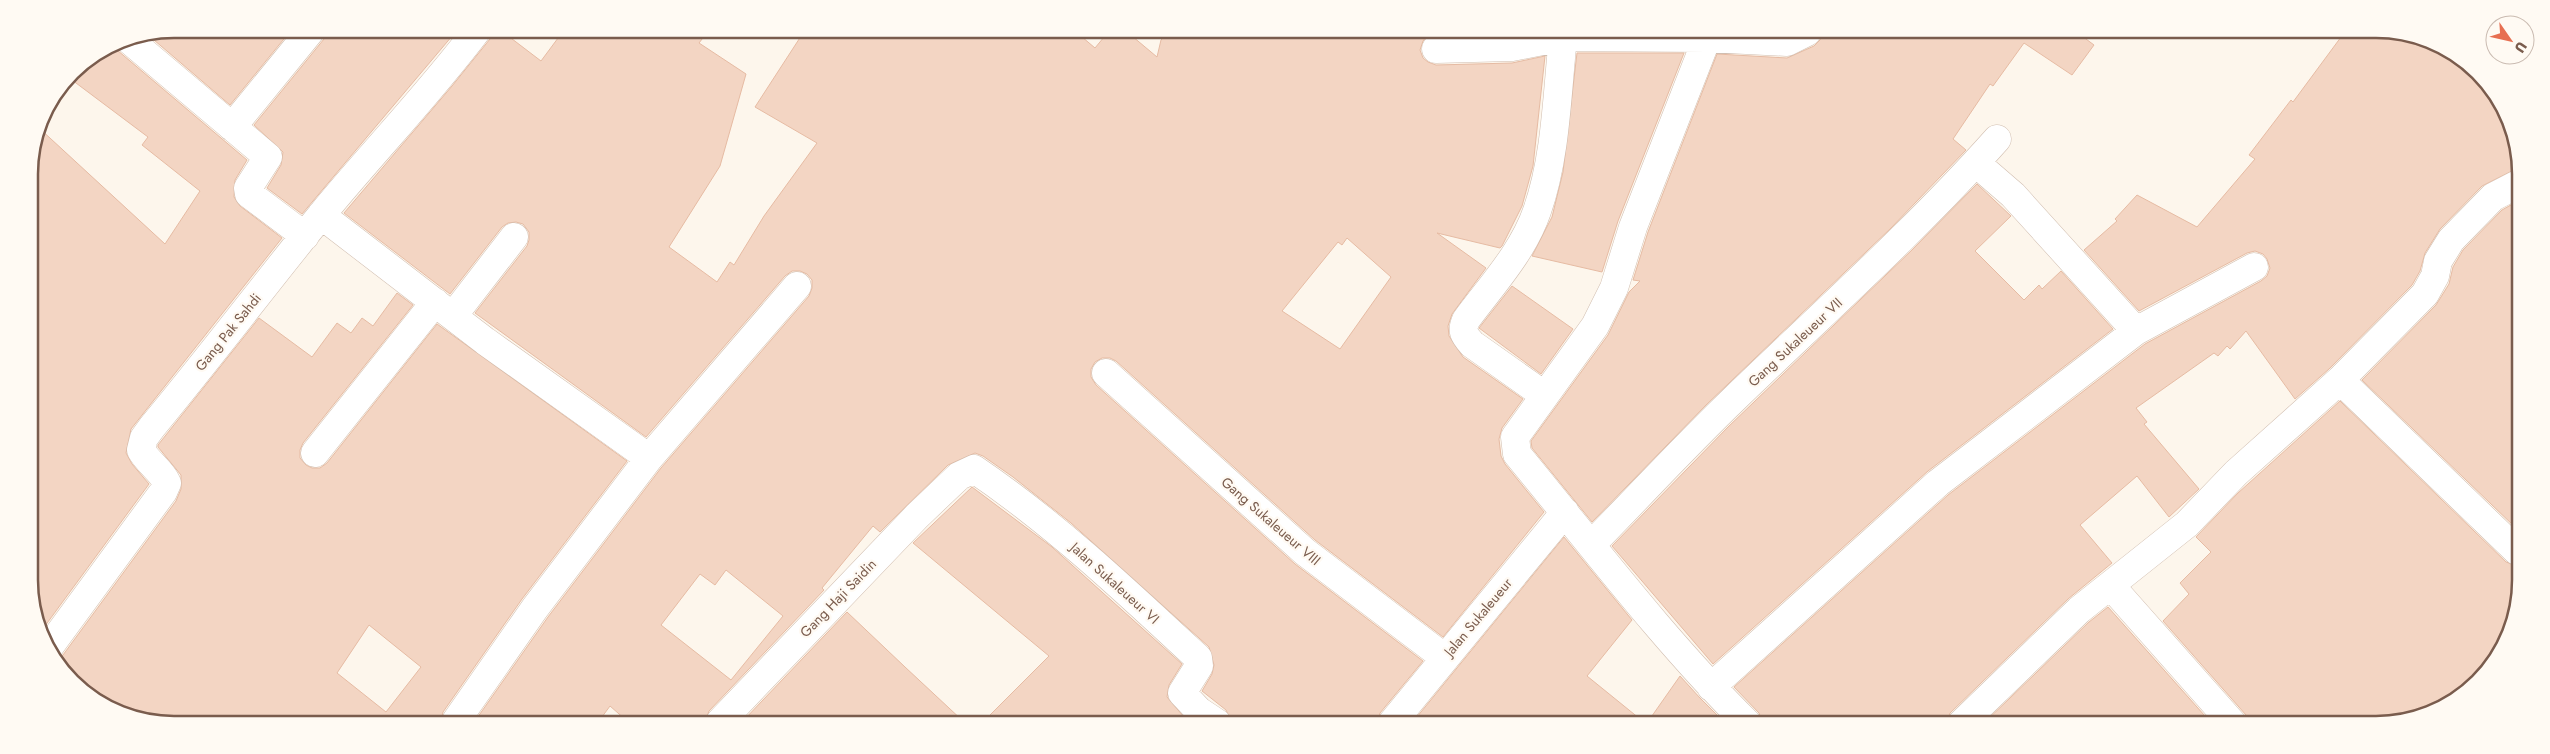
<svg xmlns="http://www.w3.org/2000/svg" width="2550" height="754" font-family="Jost,sans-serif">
	<rect width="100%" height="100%" fill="#fdf6ec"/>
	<path fill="#f3d5c3" stroke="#e6bba3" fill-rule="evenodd" d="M173,29H292L230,105L147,34Z
		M327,29H458L302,214L267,188L281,165L283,152L254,125L324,39Z
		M493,29H499L541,61L564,30H709L699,43L746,74L720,166L669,247L717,282L730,262L734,265L764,216L817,143L755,107L805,30L1075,31L1095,48L1109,31H1126L1157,57L1161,40L1170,31L1502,32L1435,33L1427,36L1423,41L1420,50L1423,58L1428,62L1436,65L1512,63L1545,56L1533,166L1522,206L1502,246L1500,248L1437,233L1486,268L1452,314L1448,326L1449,336L1463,357L1523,399L1502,428L1499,439L1501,456L1505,464L1544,512L1443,637L1315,540L1116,361L1110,358H1102L1095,362L1091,369V377L1096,385L1295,564L1423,661L1380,713L1377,723H1232L1226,710L1202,691L1212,674L1214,665L1209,647L1071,523L1013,477L983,456L975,453L948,465L880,532L873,526L822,588L824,590L709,711L705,722L627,721L610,706L599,721H475L548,617L661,468L809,296L812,288V280L807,274L800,271H792L785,276L646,437L475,313L527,246L529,240V232L523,224L516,222L508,223L502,227L450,294L344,213L452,86L490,39ZM1347,238L1391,277L1340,349L1282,311L1338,242L1342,245ZM726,570L783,616L731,680L661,625L700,574L715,585Z
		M1823,32L2078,33L2094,45L2072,75L2024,43L1993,86L1990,84L1953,139L1966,150L1891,228L1706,405L1592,522L1532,448L1531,441L1608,335L1629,292L1640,281L1633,280L1648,232L1717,54L1787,58L1814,46L1820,40Z
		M2344,33L2414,34L2479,71L2519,145L2518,168L2482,186L2440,229L2425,253L2420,271L2412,285L2329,369L2295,399L2246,331L2230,349L2227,346L2218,356L2214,353L2136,408L2147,422L2144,424L2199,489L2169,517L2137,476L2080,525L2112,563L2068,599L1950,713L1946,724H1763L1759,713L1734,687L1948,495L2145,344L2261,281L2267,276L2270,268L2267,259L2263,254L2255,251L2247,253L2139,311L2084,250L2117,221L2115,219L2137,195L2197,227L2255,159L2249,155L2291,100L2293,102Z
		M113,44L117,50L247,160L235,180L234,197L240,206L282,238L131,429L126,453L132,464L149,484L42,630L31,609L29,164L38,127L165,244L200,191L142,145L148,137L68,77L71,71Z
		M1577,53H1684L1618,221L1602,272L1532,256L1552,217L1563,172Z
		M1977,184L2011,216L1975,251L2024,300L2039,285L2042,289L2061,271L2113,329L1928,471L1713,664L1612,546L1728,427L1912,250Z
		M2518,201L2517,482V529L2362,380L2436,305L2449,284L2453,267L2463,250L2502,210Z
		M1512,286L1573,329L1541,374L1479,328Z
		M397,293L413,305L303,443L300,450V458L306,465L312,468H320L327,463L437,324L627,461L522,599L443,712L441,721L136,720L65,676L57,660L63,655L176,501L181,489V475L158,447V445L259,318L312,357L337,323L351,333L362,318L373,326ZM369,625L421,667L386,712L337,673Z
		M2340,401L2506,562L2517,566L2516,618L2497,661L2465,695L2386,725H2249L2246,715L2163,621L2189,594L2180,583L2211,552L2196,537L2238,493Z
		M972,487L1052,547L1182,664L1169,685L1167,697L1189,723L983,722L1049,656L913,543Z
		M1564,537L1632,620L1587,676L1645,723H1412Z
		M2108,607L2213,725L1983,724L2089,622Z
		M847,612L905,667L964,722H742Z
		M1680,676L1700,698L1726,724L1647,723Z"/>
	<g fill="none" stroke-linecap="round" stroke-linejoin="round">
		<defs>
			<path id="minor" d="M127,38L268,157L248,188L249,194L305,236
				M1707,38L1633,227L1614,288L1595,326L1515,437L1517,454C1592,545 1664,641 1748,724
				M1436,49L1512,47L1563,37L1707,38L1787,42L1807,32
				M232,127L312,29
				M1976,163L2013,195L2136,331
				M321,215L485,341L649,458
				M453,316L514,237
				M1106,373L1305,552L1445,658
				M2340,380L2517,551
				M1544,395L1472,344C1464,335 1461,331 1466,320C1491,286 1523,252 1537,211C1556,157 1557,94 1563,37
				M315,453L435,302
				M1592,544C1640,495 1686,445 1735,398C1824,312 1915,231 1997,139
				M2111,586L2234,725
				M50,646L163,492L167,483C161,470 148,463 141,450L144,438L152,427C210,357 265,284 322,214C373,152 429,94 478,29
				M1711,687L1938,483L2136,331L2254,267
				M456,721L535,608L649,458L797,286
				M720,722L917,516L959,476L974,469C1055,524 1126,591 1198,658L1199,666L1182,693L1199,711L1217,723
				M1392,723L1565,512
				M1961,724L2079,610L2187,524L2236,473L2340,380L2425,294L2435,276L2438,261L2451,240L2493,197L2518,184"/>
		</defs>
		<use href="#minor" stroke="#d1beb0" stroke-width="29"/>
		<use href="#minor" stroke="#fff" stroke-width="28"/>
	</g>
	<g text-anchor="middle" stroke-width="4.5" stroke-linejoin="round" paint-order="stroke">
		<g font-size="14" fill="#7a5c4d" stroke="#fffaf3">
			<text transform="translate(228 332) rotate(-51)" y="5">Gang Pak Sahdi</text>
			<text transform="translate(1795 342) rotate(-43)" y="5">Gang Sukaleueur VII</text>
			<text transform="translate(1271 521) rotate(41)" y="5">Gang Sukaleueur VIII</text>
			<text transform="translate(1115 583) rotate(42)" y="5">Jalan Sukaleueur VI</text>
			<text transform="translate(838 598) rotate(-46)" y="5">Gang Haji Saidin</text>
			<text transform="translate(1478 617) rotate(-50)" y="5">Jalan Sukaleueur</text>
		</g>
	</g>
	<path d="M0 0H2550V754H0ZM174 38H2376A136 136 0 0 1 2512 174V580A136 136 0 0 1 2376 716H174A136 136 0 0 1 38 580V174A136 136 0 0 1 174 38Z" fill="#fffaf3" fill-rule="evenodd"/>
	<path fill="none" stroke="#7a5c4d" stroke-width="2.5" d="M174 38H2376A136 136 0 0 1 2512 174V580A136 136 0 0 1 2376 716H174A136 136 0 0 1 38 580V174A136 136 0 0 1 174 38Z"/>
	<g transform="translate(2510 40) rotate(124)"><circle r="24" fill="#fffaf3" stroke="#cabbb1"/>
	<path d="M0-4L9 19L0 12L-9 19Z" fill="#e76f51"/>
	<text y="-8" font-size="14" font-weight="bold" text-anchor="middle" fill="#7a5c4d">U</text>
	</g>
</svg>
